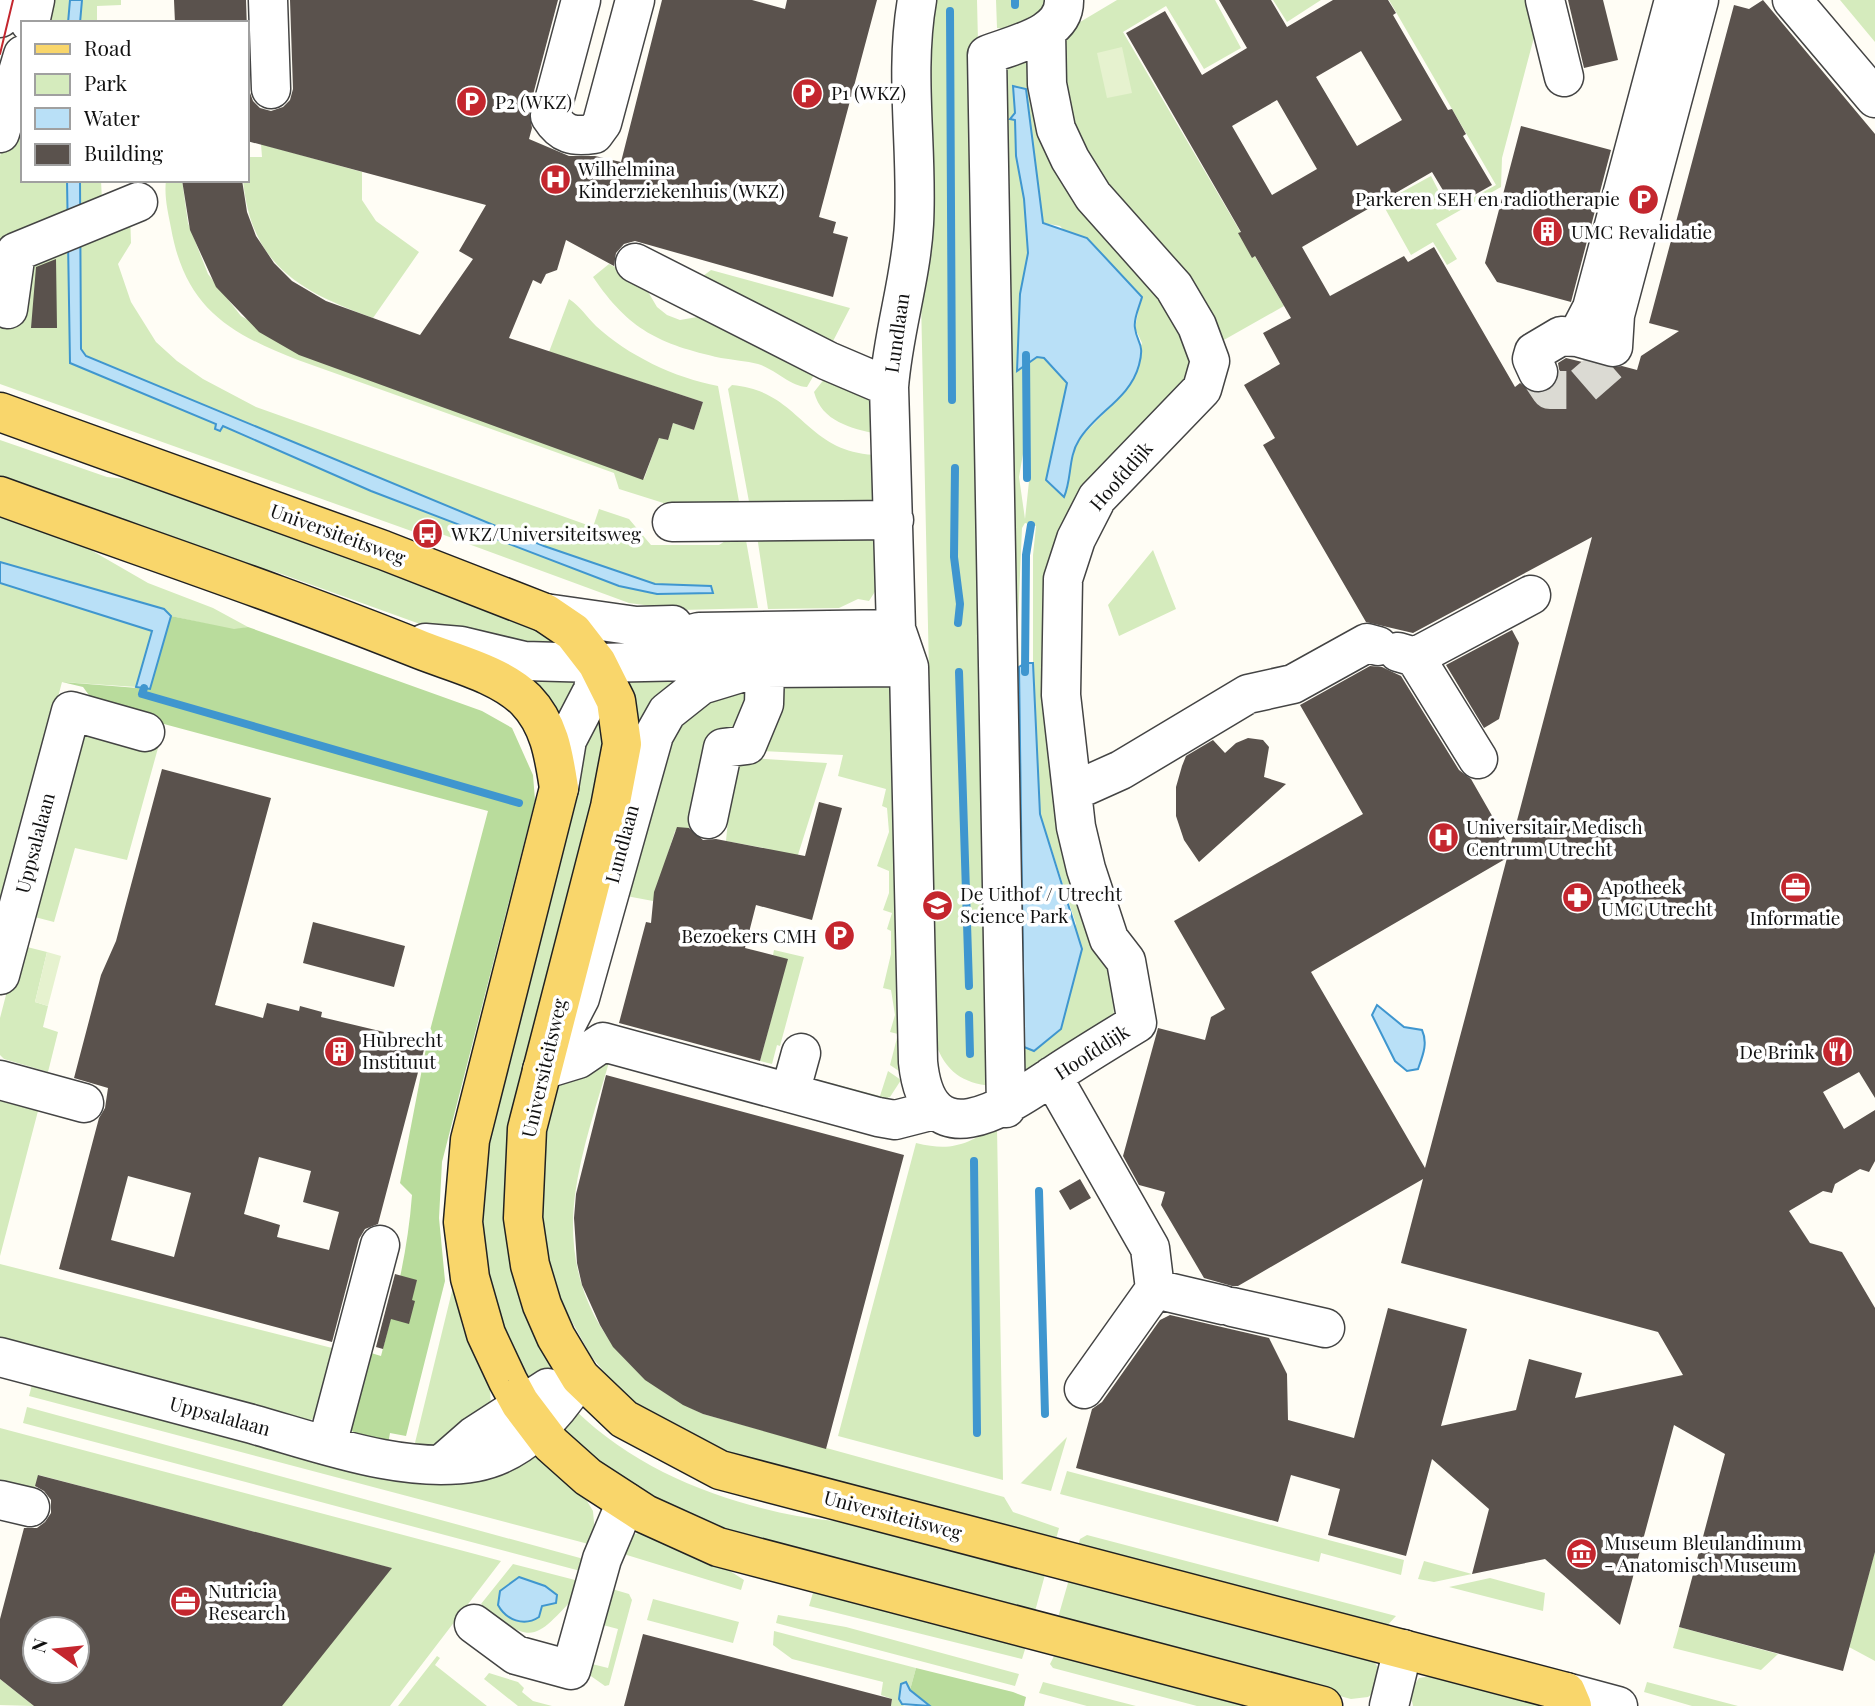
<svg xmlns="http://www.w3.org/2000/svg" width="1875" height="1706" font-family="'Playfair Display',serif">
	<rect width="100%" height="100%" fill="#fffdf5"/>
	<path fill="#d5ebbd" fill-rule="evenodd" d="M44,0H121V5L97,6V23H39Z
		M930,0H977L988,466L996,1086C968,1085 948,1075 937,1047L921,299Z
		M996,0H1055V7L1005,29L997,28Z
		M1117,0H1215L1241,48L1204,69L1166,6L1123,32L1284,306L1215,345L1124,217L1063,121L1065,31Z
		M1273,0H1321L1287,22Z
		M1389,0H1531L1537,26L1502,158L1501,187L1436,224L1457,259L1447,265L1433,242L1411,255L1382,203L1431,176L1449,211L1496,185Z
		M1840,0H1875V42Z
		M1028,55L1163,284L1201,356L1057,568L1113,969L1114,1024L1014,1089L1004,58ZM1013,86L1026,89L1043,223L1060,226L1138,313L1135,328L1142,343L1125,392L1079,439L1072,456L1046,480L1067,383L1044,358L1037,357L1018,371L1020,294L1028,253L1024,199L1016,156L1015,119H1011L1015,113ZM1028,425L1030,472L1025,519L1019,477ZM1025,523L1036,526L1033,555V663L1040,814L1076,924L1024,1047L1018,621L1022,528Z
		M23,87V180H101L103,222L130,213L131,243L118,264L131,302L156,342L177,361L203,379L256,407L593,527L599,509L629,519L651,545H719L744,529L758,608L682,610L629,603L425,528L417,533L0,384V156Z
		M261,144L362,172V200L376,221L419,252L373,318C299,291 251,265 243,180H247V157H262Z
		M166,180H182L188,223L208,274L241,316L337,368L644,479L659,437L667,440L673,423L694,430L703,402L549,352L569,299C581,307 586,316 596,326C627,355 675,378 718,386L740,507L673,506L619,489L614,473L298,360C228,333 185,307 171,228C168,212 164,197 166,180Z
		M609,264L641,280L657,307L667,315L680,320L703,316L818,368L807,387C790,386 775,369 758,364C746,361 733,360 721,358C659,344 629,330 593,277Z
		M711,270L850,308L829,349L712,293L703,276Z
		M829,373L873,397L877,434C851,428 822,422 814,392Z
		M732,385C802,391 804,454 879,455L880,504L750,507L728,389Z
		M0,440L107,477L153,482L550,635L553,645L456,637L276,572L196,553L0,482Z
		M0,512L70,538L148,583L213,608L248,627L234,630L171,616L164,609L0,562Z
		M757,536L873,538L879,542L876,590L869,601L858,599L839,608L768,609Z
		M1153,550L1176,609L1119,636L1108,605Z
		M0,583L152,631L136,687L62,682L0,918Z
		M534,669L582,678L560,713L528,683Z
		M694,669L640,733L623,671Z
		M774,681L890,684L899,1069H907L905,1075L890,1065L898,1034L890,1032L895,1015L891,990L883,988L891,954V931L887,929L892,913L883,910L889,893V871L877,866L889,832L887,808L882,806L886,789L838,776L843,755L760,751Z
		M755,682L745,733L712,741L689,828L675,831L653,901L621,895L640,799L686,708Z
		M598,709L604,739L601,773L512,1123C496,1226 502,1280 558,1369L527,1383L512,1358L481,1252L480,1173L582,749Z
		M89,731L158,748L127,860L75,848L54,922L27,915L74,739Z
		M734,757L827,763L791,877L769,849L726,841Z
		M19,945L47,952L35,1002L48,1006L43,1027L58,1032L48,1072L4,1059L0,1055V1018Z
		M774,950L804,957L780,1046L777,1045L772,1064L760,1061L787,960L773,955Z
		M610,1059C597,1103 581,1150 575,1195C562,1296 614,1373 703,1414L1004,1497L1013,1512L1059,1528L1055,1543L706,1446L650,1413L618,1389L591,1356L561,1302L543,1238L538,1200L551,1093L574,1066Z
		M888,1071L901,1080L890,1097L879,1101L812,1085V1078L880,1096Z
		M0,1101L38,1111L0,1256Z
		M997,1127L1003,1480L838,1436L916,1143C953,1152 965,1144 997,1127Z
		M0,1264L340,1350L323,1413L305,1423L0,1341Z
		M453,1287L463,1329L490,1389L491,1407L435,1448L413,1451Z
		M33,1381L428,1485L459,1483L524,1453L539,1455L587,1501L593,1511L596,1546L29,1396Z
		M27,1407L591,1561L588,1573L23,1423Z
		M575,1410C636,1469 715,1500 797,1516C822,1520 846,1522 871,1526C930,1537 988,1557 1046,1571L1034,1615L713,1529L613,1479L557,1426Z
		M0,1428L475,1554L501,1561L390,1706H281L391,1568L39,1475L33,1495L0,1487Z
		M1067,1437L1051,1491L1020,1483H1021Z
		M1067,1471L1404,1560L1401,1575L1321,1553L1319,1562L1060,1494Z
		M642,1531L713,1560L744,1580L741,1590L617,1552L629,1537Z
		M1087,1535L1396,1616L1383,1630L1077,1549L1080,1539Z
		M1875,1551V1661L1849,1647Z
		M1424,1561L1472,1574L1434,1582L1418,1579Z
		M513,1564L579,1581L581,1591C535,1637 536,1650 481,1604Z
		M1070,1576L1373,1660L1379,1669L1377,1690L1368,1697L1351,1699L1057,1621Z
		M1490,1578L1545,1593L1543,1611L1449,1587Z
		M815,1586L1027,1643L1022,1659L809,1606Z
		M612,1589L629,1594L632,1600L609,1685L605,1686L588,1674V1663L608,1668L618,1629L599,1624Z
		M653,1599L739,1622L733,1643L647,1620Z
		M778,1615L846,1627L1019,1674L1015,1686L776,1623Z
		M1679,1627L1778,1654L1761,1670L1673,1648Z
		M774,1631L916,1668L910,1690L906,1682L902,1704L904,1706H891L892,1699L881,1695L883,1682L792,1659L773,1645Z
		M1056,1652L1259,1706H1197L1053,1668L1050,1664Z
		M437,1656L440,1658L435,1665L487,1706H398Z
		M489,1673L518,1682L524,1688L522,1692L533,1701L552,1706H518L484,1679Z
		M1439,1675L1548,1706H1413L1410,1692L1419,1678Z
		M0,1679L34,1706L0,1705Z
		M1043,1682L1136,1706H1087L1039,1693Z
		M1647,1682L1738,1706H1692L1644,1692Z"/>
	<path fill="#b9dc9c" d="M171,616L234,629L248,627L482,711L512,728L533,775L535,800L442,1162L439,1218L445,1281L406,1436L390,1433L388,1444L356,1437L343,1416L361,1350L381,1356C395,1303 408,1250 412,1195L400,1183L428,1038L488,811L97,706L83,687L62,682L150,689Z
		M916,1668L1013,1692L1026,1697L1024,1706H930L910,1690Z"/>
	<path fill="#e6f2cf" d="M1122,47L1132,93L1107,98L1097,53Z
		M47,952L61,956L48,1006L35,1002Z"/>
	<path fill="#b9e0f7" stroke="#3f96cf" stroke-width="2" d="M70,0H82L80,23H68Z
		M1013,86L1026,89L1043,223L1087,238L1142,297C1140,305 1133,319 1135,328C1137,344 1145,343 1139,365C1130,399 1096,412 1079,440C1068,457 1072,479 1064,497L1046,480L1067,383L1044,358L1037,357L1017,371L1020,294L1028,253L1024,199L1016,156L1015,120L1010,119L1015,113Z
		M67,180H80L81,349L86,356L544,546L655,584L711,586L713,593L657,594L619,586L371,491L223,426L220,431L215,429L216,424L70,363Z
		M0,562L164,609L171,616L150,689L136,687L152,631L0,583Z
		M1025,663H1033L1040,814L1082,949L1061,1029L1034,1051L1024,1047L1019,667Z
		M1377,1005L1404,1027L1422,1030C1428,1043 1423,1055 1418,1069L1407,1071L1395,1061L1372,1015Z
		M519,1577L545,1586L557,1595L556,1603L542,1606L539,1617C524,1627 506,1620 498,1605L500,1591Z
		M906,1682L910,1690L930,1706L902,1704L899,1699L901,1684Z"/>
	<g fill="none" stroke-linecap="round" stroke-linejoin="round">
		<path stroke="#3f96cf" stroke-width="8" d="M1015,0V5
			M950,11L952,400
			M1026,355L1027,478
			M955,468L954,557L960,604L958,623
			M959,672L969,986
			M1025,672L1026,555L1031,525
			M144,688L142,694L519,803
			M969,1015L970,1054
			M974,1161L977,1433
			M1039,1191L1045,1414"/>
	</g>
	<path fill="#5a524d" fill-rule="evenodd" d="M174,0H246L249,90L253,101L260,108L271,111L283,107L290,100L293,89L290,0H558L529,110L532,128L529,139L569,156H595L621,162L662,0H752L785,9L787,0H877L819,217L836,222L833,233L848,237L833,297L635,241L624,244L616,253L614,266L566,240L557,270L546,274L541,284L533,280L509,338L703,402L694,430L673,423L668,440L659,438L643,480L299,355L259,332L216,287L190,230L182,180H242L247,212L256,236L274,263L292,281L326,301L420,335L473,259L459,251L486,205L247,141V23H175Z
		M1219,0H1271L1287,27L1333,0H1388L1396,13L1393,15L1448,110L1452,109L1466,134L1463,136L1492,185L1453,207L1432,172L1302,247L1330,296L1404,256L1408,262L1434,247L1515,387L1520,383L1535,394L1547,392L1555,385L1560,375L1558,363L1566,358L1607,368L1622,366L1637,370L1641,356L1679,331L1649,323L1734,5L1749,9L1763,0L1875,134V1098L1859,1072L1823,1092L1844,1129L1875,1110V1161L1869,1172L1860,1169L1835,1184L1832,1193L1823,1191L1789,1211L1810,1243L1842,1252L1875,1308V1552L1843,1671L1679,1627L1725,1454L1674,1425L1620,1625L1545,1559L1472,1574L1489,1509L1432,1459L1406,1556L1328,1535L1340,1489L1291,1475L1278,1522L1076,1468L1092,1409L1102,1402L1160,1320L1170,1315L1269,1338L1287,1374L1288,1420L1354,1438L1388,1308L1467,1329L1441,1426L1516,1410L1529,1359L1582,1373L1575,1398L1683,1375L1658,1332L1401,1263L1423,1179L1238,1286H1232L1204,1278L1161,1205L1165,1192L1139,1185L1123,1156L1158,1028L1205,1040L1211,1017L1225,1009L1174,921L1363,814L1300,705L1370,666L1382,667L1401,676L1459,770L1471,779L1510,847L1592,537L1413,633L1366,622L1263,445L1275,438L1244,385L1280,364L1263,333L1291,318L1255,256L1252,258L1238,233L1241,232L1126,33L1165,11L1202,75L1247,48ZM1361,51L1402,120L1357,146L1316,77ZM1277,100L1317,169L1272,195L1232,126ZM1507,858L1466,1014L1425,1168L1311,972Z
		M1568,0H1603L1618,60L1584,68Z
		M1521,126L1611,150L1571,302L1497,282L1485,263Z
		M56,259L57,328H31L36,267Z
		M1512,630L1519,643L1499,719L1484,728L1446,665Z
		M1248,738L1263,740L1269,747L1264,777L1286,784L1199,862L1184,840L1176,816V787L1182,766L1186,756L1213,740L1225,753L1236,743Z
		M162,769L271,798L215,1005L263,1018L267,1003L299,1011L300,1006L322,1012L321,1017L426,1042L378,1224L365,1229L359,1239L332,1342L59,1269L99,1118L105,1108L108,1088L74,1078L101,975L116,941ZM259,1157L311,1171L303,1202L339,1212L329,1250L277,1237L280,1225L244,1214ZM128,1176L191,1193L174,1257L111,1240Z
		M819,802L842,808L812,920L756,905L745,948L788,959L760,1061L619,1023L646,922L651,923L654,892L677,827L689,828L703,840L716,839L805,856Z
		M313,922L405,946L394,987L303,963Z
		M606,1075L904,1155L826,1449L703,1414L683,1405L645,1380L613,1347L600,1325L582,1285L577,1263L574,1218L576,1194Z
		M1080,1179L1091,1198L1070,1210L1059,1191Z
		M395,1274L417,1280L412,1300L415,1301L409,1324L391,1319L383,1349L376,1347Z
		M38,1475L119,1496L392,1568L282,1706H34L0,1679V1619L24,1528H37L45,1522L51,1513V1500L44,1491L35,1486ZM35,1629H77V1671H35Z
		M643,1634L892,1699L891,1706H624Z"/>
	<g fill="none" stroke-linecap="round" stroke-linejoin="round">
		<path stroke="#dbdad3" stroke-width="38" stroke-dasharray="38 19" stroke-linecap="butt" d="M1538,372L1550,390H1578L1609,363"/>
		<defs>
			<path id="minor" d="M268,0L271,89
				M581,0L550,116C562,135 573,137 594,134L602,123L635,0
				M917,0C904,74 918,150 914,224C911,279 893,332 889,387L896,629L909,667L918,1062C928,1161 1006,1107 1054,1075C1081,1057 1109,1040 1137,1023L1126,961L1109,939L1086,869L1076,827L1061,695L1063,579L1076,539L1097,498L1202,389L1210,361L1197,326L1174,287L1093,196L1070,159L1056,129L1047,84L1046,31
				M1545,0L1564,77
				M1674,0L1592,308L1577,337L1613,347L1615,315L1699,0
				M1792,0L1875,98
				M0,18L5,0
				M30,23L35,0
				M0,133L23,55
				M635,263L828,361L889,387
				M8,309L16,252L138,202
				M1538,372L1532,359L1534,352L1561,336L1577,337L1595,321
				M672,522L894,520
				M545,613L636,626L673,625
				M641,641L672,639L699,632L896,629
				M425,643L461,646L524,661L597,663L739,660L765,668L909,667
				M1398,652L1415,657L1478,759
				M1415,657L1531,595
				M559,788L567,740L593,690L597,663
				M1072,792L1121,770L1248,694L1293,684L1367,643L1378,646
				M708,819L723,748L747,745L764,704L765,668
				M0,975L71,711L145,732
				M566,1025L580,998L654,735L667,712L701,685L747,671
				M542,1070L578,1059L603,1042L878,1117L895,1120L934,1110
				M1052,1076L1150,1248L1155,1289L1084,1389
				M0,1080L84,1103
				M790,1093L801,1053
				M1006,1108L987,55C1014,44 1065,35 1064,0
				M1155,1289L1223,1305
				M1232,1307L1325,1328
				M0,1357C84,1379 168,1402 252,1424C320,1443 405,1475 476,1462C523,1453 555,1415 580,1377
				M327,1445L380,1245
				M442,1464L474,1436L548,1388
				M0,1500L30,1507
				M474,1624L516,1655L571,1670L602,1559L626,1502
				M1566,1692L1618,1706
				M1389,1706L1403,1649"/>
			<path id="major" d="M0,412L383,550L545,613L573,632L597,663L616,701L622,744L610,807L527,1129L523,1218L530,1265L542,1305L556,1337L580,1377L624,1419L720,1470L1566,1692L1572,1706
				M0,496C140,547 282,594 421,650C454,663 500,674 526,700C550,725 554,756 559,788L470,1140L463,1222L470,1278L486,1334L508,1381L520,1403L551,1444L588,1477L645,1514L718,1547L1323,1706"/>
		</defs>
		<use href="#minor" stroke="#444" stroke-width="41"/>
		<use href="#major" stroke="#222" stroke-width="41"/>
		<use href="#minor" stroke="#fff" stroke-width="38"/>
		<use href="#major" stroke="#f9d66b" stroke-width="38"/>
		<path stroke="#c4262e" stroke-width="2" d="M0,54L13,0"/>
	</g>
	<defs>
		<symbol id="parking-disc" viewBox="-11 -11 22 22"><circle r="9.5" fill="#c4262e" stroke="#fff"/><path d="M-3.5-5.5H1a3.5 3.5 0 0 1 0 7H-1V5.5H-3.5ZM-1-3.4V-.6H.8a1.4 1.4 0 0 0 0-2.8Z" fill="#fff"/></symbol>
		<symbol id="hospital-disc" viewBox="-11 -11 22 22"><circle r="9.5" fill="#c4262e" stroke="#fff"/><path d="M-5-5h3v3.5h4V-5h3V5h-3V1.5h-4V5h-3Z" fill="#fff"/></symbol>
		<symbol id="building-disc" viewBox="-11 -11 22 22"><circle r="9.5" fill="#c4262e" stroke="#fff"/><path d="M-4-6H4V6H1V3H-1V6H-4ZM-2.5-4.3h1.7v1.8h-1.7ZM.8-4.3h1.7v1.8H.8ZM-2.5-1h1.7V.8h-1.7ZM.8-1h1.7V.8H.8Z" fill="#fff"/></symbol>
		<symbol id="bus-disc" viewBox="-11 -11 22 22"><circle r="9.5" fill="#c4262e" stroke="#fff"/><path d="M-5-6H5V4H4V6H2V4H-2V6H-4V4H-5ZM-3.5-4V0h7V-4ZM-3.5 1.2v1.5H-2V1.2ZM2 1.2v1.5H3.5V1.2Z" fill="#fff"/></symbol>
		<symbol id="office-disc" viewBox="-11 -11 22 22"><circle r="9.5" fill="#c4262e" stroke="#fff"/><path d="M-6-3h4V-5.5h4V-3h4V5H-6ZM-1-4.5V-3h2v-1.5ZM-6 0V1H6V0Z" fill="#fff"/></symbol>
		<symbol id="pharmacy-disc" viewBox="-11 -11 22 22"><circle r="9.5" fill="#c4262e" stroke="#fff"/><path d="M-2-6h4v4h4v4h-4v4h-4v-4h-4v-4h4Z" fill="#fff"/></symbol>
		<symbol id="university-disc" viewBox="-11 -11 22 22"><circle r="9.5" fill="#c4262e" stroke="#fff"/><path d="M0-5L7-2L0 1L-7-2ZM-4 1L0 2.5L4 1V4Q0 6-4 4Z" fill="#fff"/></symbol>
		<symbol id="restaurant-disc" viewBox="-11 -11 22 22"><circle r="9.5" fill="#c4262e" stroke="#fff"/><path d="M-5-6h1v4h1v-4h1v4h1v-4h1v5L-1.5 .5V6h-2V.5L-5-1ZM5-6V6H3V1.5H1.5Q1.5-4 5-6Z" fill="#fff"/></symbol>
		<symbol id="museum-disc" viewBox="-11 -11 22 22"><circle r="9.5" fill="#c4262e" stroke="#fff"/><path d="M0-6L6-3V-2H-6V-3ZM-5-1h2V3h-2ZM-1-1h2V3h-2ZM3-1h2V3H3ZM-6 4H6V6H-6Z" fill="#fff"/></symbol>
	</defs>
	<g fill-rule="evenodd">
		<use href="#parking-disc" x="790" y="76" width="35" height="35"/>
		<use href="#parking-disc" x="454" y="84" width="35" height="35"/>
		<use href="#hospital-disc" x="538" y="162" width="35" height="35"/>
		<use href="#parking-disc" x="1626" y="182" width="35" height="35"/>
		<use href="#building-disc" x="1530" y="214" width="35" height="35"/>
		<use href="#bus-disc" x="410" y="516" width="35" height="35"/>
		<use href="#hospital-disc" x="1426" y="820" width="35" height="35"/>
		<use href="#office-disc" x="1778" y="870" width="35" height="35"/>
		<use href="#pharmacy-disc" x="1560" y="880" width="35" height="35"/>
		<use href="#university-disc" x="920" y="888" width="35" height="35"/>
		<use href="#parking-disc" x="822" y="918" width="35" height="35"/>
		<use href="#building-disc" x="322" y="1034" width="35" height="35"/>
		<use href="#restaurant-disc" x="1820" y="1034" width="35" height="35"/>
		<use href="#museum-disc" x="1564" y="1536" width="35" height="35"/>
		<use href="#office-disc" x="168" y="1584" width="35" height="35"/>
	</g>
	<g text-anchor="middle" stroke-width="7" stroke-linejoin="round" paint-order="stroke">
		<g font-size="19" fill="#111" stroke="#fff" text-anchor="start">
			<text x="831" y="100">P1 (WKZ)</text>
			<text x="495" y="109">P2 (WKZ)</text>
			<text x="578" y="176">Wilhelmina<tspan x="578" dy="22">Kinderziekenhuis (WKZ)</tspan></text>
			<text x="1620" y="206" text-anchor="end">Parkeren SEH en radiotherapie</text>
			<text x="1571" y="239">UMC Revalidatie</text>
			<text x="451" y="541">WKZ/Universiteitsweg</text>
			<text x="1466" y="834">Universitair Medisch<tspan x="1466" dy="22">Centrum Utrecht</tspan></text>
			<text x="1601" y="894">Apotheek<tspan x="1601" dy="22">UMC Utrecht</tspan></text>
			<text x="960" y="901">De Uithof / Utrecht<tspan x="960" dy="22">Science Park</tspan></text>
			<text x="1795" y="925" text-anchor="middle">Informatie</text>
			<text x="817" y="943" text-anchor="end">Bezoekers CMH</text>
			<text x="362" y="1047">Hubrecht<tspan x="362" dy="22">Instituut</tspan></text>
			<text x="1815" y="1059" text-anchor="end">De Brink</text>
			<text x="1604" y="1550">Museum Bleulandinum<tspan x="1604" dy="22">- Anatomisch Museum</tspan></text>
			<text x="208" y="1598">Nutricia<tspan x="208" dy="22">Research</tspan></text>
		</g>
		<g font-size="19" fill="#111" stroke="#fff">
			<text transform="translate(897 333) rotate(-82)" y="7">Lundlaan</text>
			<text transform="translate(1121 476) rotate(-49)" y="7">Hoofddijk</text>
			<text transform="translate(338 534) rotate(20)" y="7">Universiteitsweg</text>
			<text transform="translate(35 843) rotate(-75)" y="7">Uppsalalaan</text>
			<text transform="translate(622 844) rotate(-75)" y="7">Lundlaan</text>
			<text transform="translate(1092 1052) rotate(-33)" y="7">Hoofddijk</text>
			<text transform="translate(544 1068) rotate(-77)" y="7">Universiteitsweg</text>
			<text transform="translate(220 1416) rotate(15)" y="7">Uppsalalaan</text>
			<text transform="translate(893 1515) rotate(15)" y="7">Universiteitsweg</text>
		</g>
	</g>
	<rect x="21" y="21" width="228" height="161" fill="#ffffff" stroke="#a0a0a0" stroke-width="2"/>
	<rect x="35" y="44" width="35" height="10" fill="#f9d66b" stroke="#a0a0a0" stroke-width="2"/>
	<text x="84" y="56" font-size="21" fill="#111111">Road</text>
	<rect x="35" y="74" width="35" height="21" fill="#d5ebbd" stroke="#a0a0a0" stroke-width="2"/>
	<text x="84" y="91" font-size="21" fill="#111111">Park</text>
	<rect x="35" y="108" width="35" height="21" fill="#b9e0f7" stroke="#a0a0a0" stroke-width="2"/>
	<text x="84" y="126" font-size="21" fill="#111111">Water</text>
	<rect x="35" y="144" width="35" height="21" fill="#5a524d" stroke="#a0a0a0" stroke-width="2"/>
	<text x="84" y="161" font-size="21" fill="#111111">Building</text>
	<g transform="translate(56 1650) rotate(285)"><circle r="33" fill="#ffffff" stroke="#a0a0a0" stroke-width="2"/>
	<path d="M0-5L12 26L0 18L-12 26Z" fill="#c4262e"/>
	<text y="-10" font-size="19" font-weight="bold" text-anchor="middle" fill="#111111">N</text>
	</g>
</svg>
